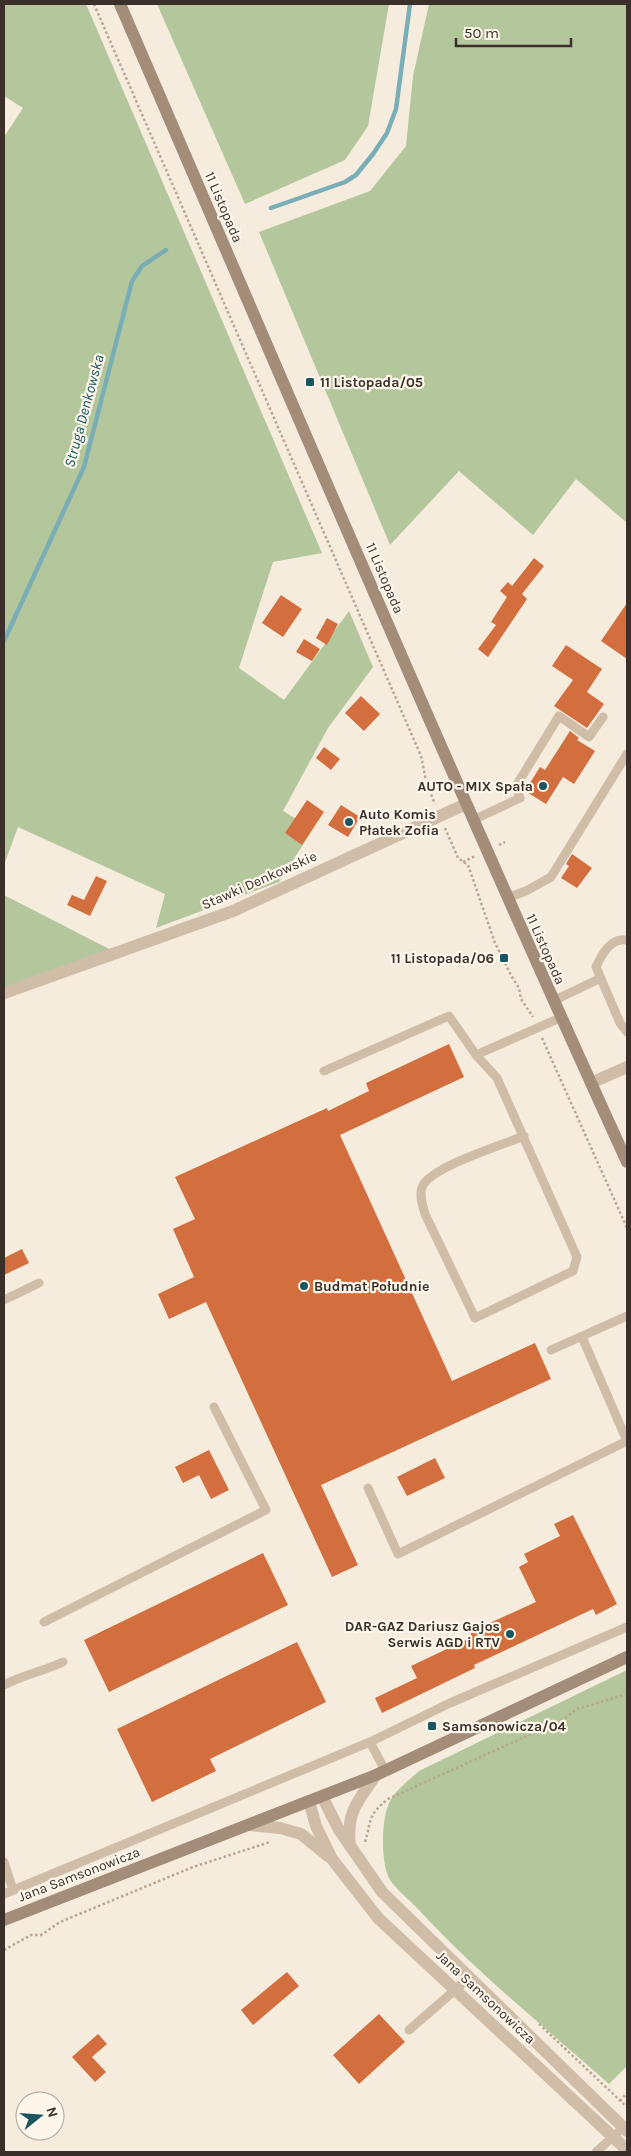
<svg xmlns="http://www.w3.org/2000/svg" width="631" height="2156" font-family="Karla,sans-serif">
	<rect width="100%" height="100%" fill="#f5ecde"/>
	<path fill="#b4c69b" d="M4,4H86L322,553L273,562L239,668L284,700L349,611L373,667L328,728L283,811L313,829L279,882L156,928L165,894L18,827L4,865V137L23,108L4,96Z
		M157,4H389L368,126L345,160L245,204Z
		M429,4H627V523L576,479L533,535L459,471L390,545L259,232L370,191L406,146L413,76Z
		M4,895L115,952L4,993Z
		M627,1670V2066L609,2084C545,2027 477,1973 419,1910C411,1901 392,1886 388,1876C381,1859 381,1818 390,1801C397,1789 409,1780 419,1771Z"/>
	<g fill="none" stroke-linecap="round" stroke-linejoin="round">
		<path stroke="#79aeb6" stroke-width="4.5" d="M271,208L345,182L356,175L373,154L387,133L396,109L410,4
			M4,641L84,467L132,281L142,266L166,250"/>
	</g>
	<path fill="#d36f3e" d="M534,558L544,566L522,594L527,599L488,657L478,649L496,625L491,622L507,597L500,591L508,582L512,586Z
		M281,595L302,609L283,637L262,623Z
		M627,603V659L601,641Z
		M327,618L338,624L327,645L316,638Z
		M304,639L320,649L312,661L296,652Z
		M566,645L602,669L587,692L604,704L587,728L554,706L573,680L552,666Z
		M361,696L380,714L364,731L345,713Z
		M570,731L579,738L577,740L595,751L574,784L563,777L546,804L525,791L540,767L545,770Z
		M324,747L340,759L331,770L316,758Z
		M307,800L324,812L302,845L285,833Z
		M341,805L360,817L348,837L328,825Z
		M572,854L592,868L577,888L561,878L569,866L566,864Z
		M96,876L107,881L90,916L67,905L72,895L84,900Z
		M449,1044L464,1077L340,1135L452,1381L535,1343L551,1379L321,1485L358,1565L332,1577L206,1302L169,1319L158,1294L194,1277L173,1229L195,1219L175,1177L327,1108L328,1111L369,1091L366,1083Z
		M22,1249L29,1263L4,1275V1258Z
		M209,1450L229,1490L211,1499L199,1475L183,1483L175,1467Z
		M435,1458L445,1478L407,1496L397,1477Z
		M573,1515L617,1604L596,1615L593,1609L474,1665L475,1668L382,1713L375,1698L417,1678L411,1666L472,1637L470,1632L536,1602L519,1567L528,1562L524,1554L560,1536L554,1524Z
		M263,1553L288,1605L109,1692L84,1640Z
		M297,1642L326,1702L210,1759L216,1771L152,1802L117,1729Z
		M287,1972L299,1986L253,2025L241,2010Z
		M379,2014L405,2042L359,2084L333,2055Z
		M98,2034L107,2044L92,2057L106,2072L95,2082L72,2057Z"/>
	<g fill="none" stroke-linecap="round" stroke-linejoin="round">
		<path stroke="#bba791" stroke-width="2.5" stroke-dasharray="2.5 2.5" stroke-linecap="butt" d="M94,4L421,756L427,785L435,804
			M445,828L458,858L468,865L495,943L512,977L519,988L521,999L533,1017
			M499,845L505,842
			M463,862L475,856
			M542,1038L627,1228
			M365,1842C372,1819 367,1816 388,1799L562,1720L577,1709L627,1694
			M4,1950L31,1935H41L60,1922L193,1867L270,1842
			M539,2024L627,2107
			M620,2101L627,2093"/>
		<path stroke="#cfbda8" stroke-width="9" d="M473,820L520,798L516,786L559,716L589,737L603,717
			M507,898L526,891L551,877L627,754
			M627,940C611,937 602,954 596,967L620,1023L627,1032
			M553,1001L599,979
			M476,1055L497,1078L577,1257L573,1271L475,1318L425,1214C423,1206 419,1196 422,1187C430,1167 502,1145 524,1136
			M324,1071L449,1016L476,1055L560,1018
			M4,1300L39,1283
			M551,1350L627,1316
			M368,1488L398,1554L627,1441L582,1337
			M44,1622L266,1510L214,1407
			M4,1685C23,1675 44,1671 63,1662
			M370,1742L385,1770
			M4,1862L13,1890
			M4,1894L370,1742L450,1703L627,1627
			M409,2030L470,1977
			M596,2152L623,2128"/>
		<path stroke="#cfbda8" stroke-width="12" d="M4,993L233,911L466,804
			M591,1083L627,1067
			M322,1796L338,1828L382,1892L627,2131
			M309,1801L316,1826L332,1859L378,1918L627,2150
			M250,1825L280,1828L301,1834L328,1856
			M350,1846C346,1812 358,1801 376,1775"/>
		<path stroke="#a38c78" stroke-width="12" d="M120,4C287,391 452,779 627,1162
			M4,1920L376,1775L627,1657"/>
	</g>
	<g fill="#195662" stroke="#fcf6eb" stroke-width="2">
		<rect x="305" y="377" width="10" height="10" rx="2.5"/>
		<circle cx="543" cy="786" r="5"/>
		<circle cx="349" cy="822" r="5"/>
		<rect x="499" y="953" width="10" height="10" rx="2.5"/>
		<circle cx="304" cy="1286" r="5"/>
		<circle cx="510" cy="1634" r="5"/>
		<rect x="427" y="1721" width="10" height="10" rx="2.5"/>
	</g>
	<g text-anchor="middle" stroke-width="4.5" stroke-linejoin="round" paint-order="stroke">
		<g font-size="14" fill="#3b3029" stroke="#fcf6eb">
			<text transform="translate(224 207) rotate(67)" y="5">11 Listopada</text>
			<text transform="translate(385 578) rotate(67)" y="5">11 Listopada</text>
			<text transform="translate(259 880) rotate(-24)" y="5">Stawki Denkowskie</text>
			<text transform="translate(546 949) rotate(66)" y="5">11 Listopada</text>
			<text transform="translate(79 1874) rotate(-21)" y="5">Jana Samsonowicza</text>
			<text transform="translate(486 1997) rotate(43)" y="5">Jana Samsonowicza</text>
		</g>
		<g font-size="14" font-weight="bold" fill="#3b3029" stroke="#fcf6eb" text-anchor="start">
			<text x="320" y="387">11 Listopada/05</text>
			<text x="533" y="791" text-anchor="end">AUTO - MIX Spała</text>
			<text x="359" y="819">Auto Komis<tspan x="359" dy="16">Płatek Zofia</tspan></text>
			<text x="494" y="963" text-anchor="end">11 Listopada/06</text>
			<text x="314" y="1291">Budmat Południe</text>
			<text x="500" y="1631" text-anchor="end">DAR-GAZ Dariusz Gajos<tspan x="500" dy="16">Serwis AGD i RTV</tspan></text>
			<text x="442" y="1731">Samsonowicza/04</text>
		</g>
		<g font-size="15" font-style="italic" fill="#195662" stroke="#fcf6eb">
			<text transform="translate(84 411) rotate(-75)" y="5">Struga Denkowska</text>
		</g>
	</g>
	<rect width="631" height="2156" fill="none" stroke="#3b3029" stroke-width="10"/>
	<g transform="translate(40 2116) rotate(73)"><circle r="24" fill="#fcf6eb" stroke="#afa79d"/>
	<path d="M0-4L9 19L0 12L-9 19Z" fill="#195662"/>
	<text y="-8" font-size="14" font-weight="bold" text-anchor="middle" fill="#3b3029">N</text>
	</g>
	<path d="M456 38v8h115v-8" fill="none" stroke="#3b3029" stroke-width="2.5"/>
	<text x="464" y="38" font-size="15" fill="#3b3029" stroke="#fcf6eb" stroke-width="4" paint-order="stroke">50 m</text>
</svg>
